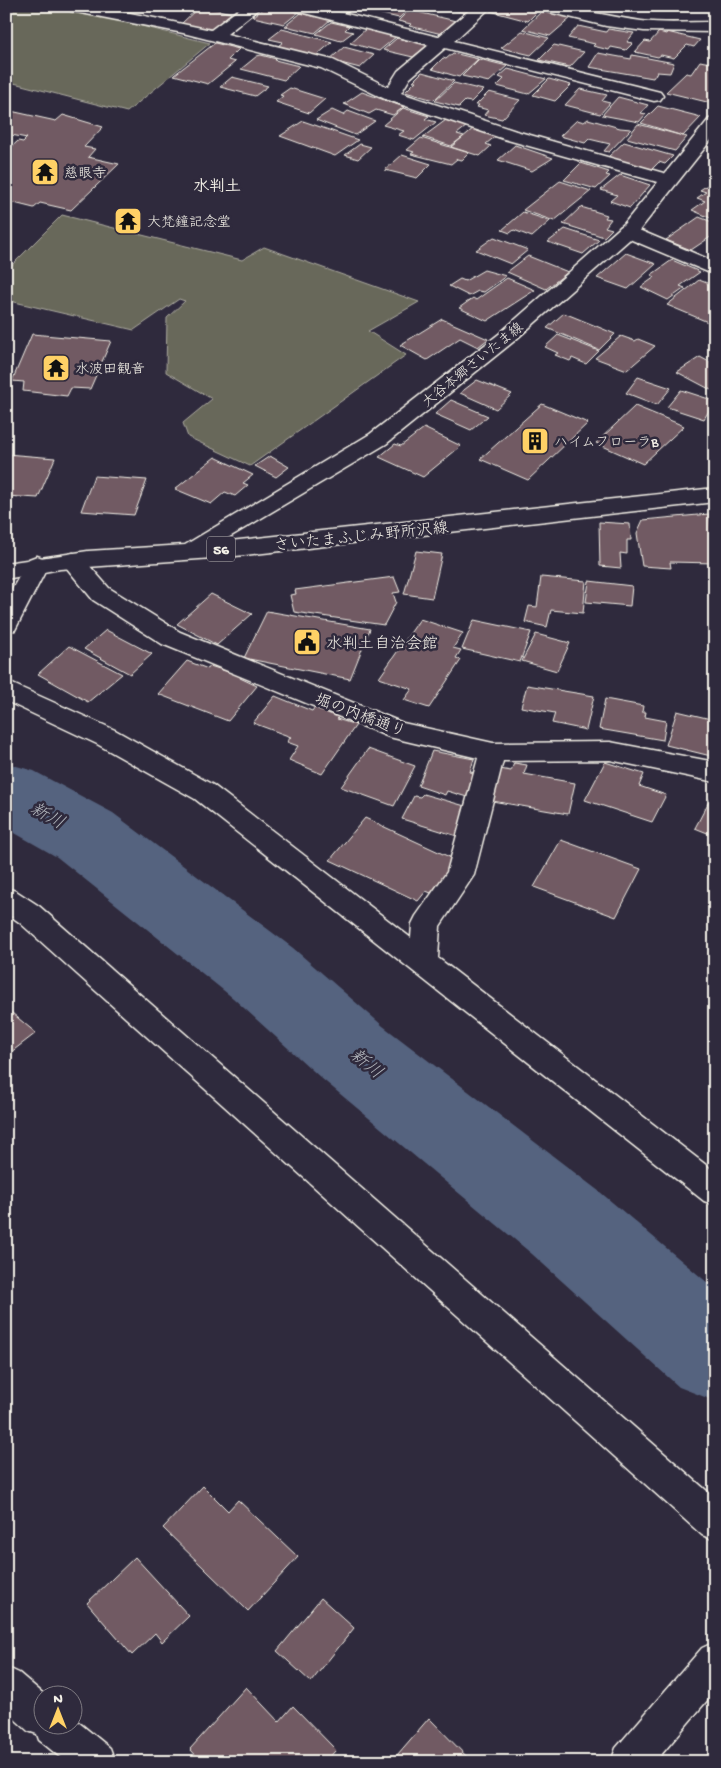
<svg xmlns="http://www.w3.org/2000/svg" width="721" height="1768" font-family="'Gochi Hand','Klee One',sans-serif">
	<rect width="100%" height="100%" fill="#2f2a3d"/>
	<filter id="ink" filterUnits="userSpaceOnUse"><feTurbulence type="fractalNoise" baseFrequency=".02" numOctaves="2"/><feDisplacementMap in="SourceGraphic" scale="10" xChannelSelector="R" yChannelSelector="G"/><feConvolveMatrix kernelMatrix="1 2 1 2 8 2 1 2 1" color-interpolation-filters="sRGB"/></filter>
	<g filter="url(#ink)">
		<path fill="#67685a" stroke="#aeaca1" d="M6,6C75,6 143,27 210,43L127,112L6,81Z
			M62,215L242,260L264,247L419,302L368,331L406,355L250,466L188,437L183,423L212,399L166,372L167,318L185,301L179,299L134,330L6,300V271Z"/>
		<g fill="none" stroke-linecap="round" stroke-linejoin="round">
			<path fill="#55637f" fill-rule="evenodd" d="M6,763L34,771L113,813L293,948L383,1026L600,1192L715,1289V1401L679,1387L532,1254L321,1078L233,998L57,857L6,828Z"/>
		</g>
		<path fill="#715a63" stroke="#f4f1e8" d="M200,6H202L231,13L215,27L207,31L181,24Z
			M266,6H276L299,12L284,24L253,17Z
			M363,6H412L399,18L360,9Z
			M434,6H473L467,13Z
			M496,6H529L540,9L528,21L490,11Z
			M409,10L456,21L442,34L409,26L411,24L398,21Z
			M543,10L572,17L550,36L523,29Z
			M301,13L330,20L315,33L285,26Z
			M331,22L349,26L345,30L353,32L341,41L316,34Z
			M578,26L606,32L608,29L634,33L627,42L633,43L626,50L611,47L609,50L593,46L595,44L568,38Z
			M367,28L397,36L379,51L350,43Z
			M282,29L332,42L316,56L278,46L283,42L269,39Z
			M522,31L549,38L531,55L501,48Z
			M659,32L666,34L667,32L700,40L694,47L687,45L674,58L661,55L658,57L635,52L645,41L650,42Z
			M397,38L428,45L413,57L383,50Z
			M215,43L239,49L228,60L235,62L208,84L174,75Z
			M554,45L584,52L570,67L539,60Z
			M344,47L374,55L360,68L329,60Z
			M453,53L478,59L459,77L432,69L443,58L446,59Z
			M598,53L631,59L632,55L674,63L670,73L657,72L653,78L589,67Z
			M261,55L276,59L275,60L299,66L284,80L241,69L257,56Z
			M479,59L507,66L489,82L462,76Z
			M700,61L715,64V98L711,103L666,92L686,73L691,74Z
			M508,69L546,79L528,94L497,86L504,79L499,77Z
			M422,72L454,81L434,100L405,92L416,81H413Z
			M232,77L268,86L255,96L220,87Z
			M549,79L571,85L555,101L533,95Z
			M454,83L483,90L471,102L465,101L459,107L435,101Z
			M290,88L325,99L309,113L276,102L283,96L280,95Z
			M580,89L607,95L602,101L610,103L600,114L565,105Z
			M362,92L404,107L393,115L376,110L369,114L344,104Z
			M489,92L520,100L502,119L484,115L488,110L477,107L479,105H476Z
			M618,97L648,105L641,113L646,114L639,122L602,115Z
			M658,106L701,117L683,136L641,123Z
			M403,108L429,116L425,119L436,122L414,140L398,135L404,131L383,125Z
			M6,110L56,121L63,115L103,127L84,147L95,149L88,157L119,164L71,210L40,203L34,208L6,201V152L18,141L23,142L27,138L6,134Z
			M332,110L343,115L348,111L375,121L355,135L316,120Z
			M588,119L620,128L631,129L609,152L604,151L610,144L589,139L585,143L560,136L577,120L584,122Z
			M446,120L467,126L457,134L464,136L451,146L423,137Z
			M303,121L358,140L335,156L280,136Z
			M638,124L687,137L675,151L627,138Z
			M474,128L497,135L486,144L491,146L480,156L451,147Z
			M421,138L469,153L462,160L457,159L451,164L411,154L414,152L407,150Z
			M624,142L673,156L665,164L659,162L651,170L608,157Z
			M360,144L371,147L358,159L345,155Z
			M515,145L553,158L532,171L498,160Z
			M402,155L431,164L417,178L385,170Z
			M581,163L609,172L606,175L610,176L596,189L564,180Z
			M620,175L650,185L630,208L610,201L617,195L601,190Z
			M715,180V220L692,210L705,201L697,198L706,192L700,190Z
			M560,181L591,191L554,221L523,210Z
			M581,207L607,215L605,218L611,219L605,227L612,229L604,237L563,224Z
			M523,212L550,221L532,237L514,230L510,233L502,230Z
			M699,217L715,223V234L691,250L666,240Z
			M565,229L599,240L583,254L548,242Z
			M494,237L528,250L511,264L476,250Z
			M626,253L656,264L628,289L597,278Z
			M528,256L568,272L546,289L507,272Z
			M672,260L700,272L680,286L685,288L668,300L641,287L655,277L651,275Z
			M484,270L506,276L484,292L478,291L469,296L449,286L460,279L465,281Z
			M507,278L535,290L487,321L459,308L473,298L476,300Z
			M699,280L715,286V325L667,305Z
			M564,313L596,326L615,334L599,350L547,328Z
			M442,319L488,339L478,347L460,338L427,360L400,345Z
			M32,334L111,341L90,389L71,388L67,396L23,391L24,382L12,381Z
			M558,335L599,351L586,364L572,358L570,361L555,355L558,353L545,347Z
			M621,336L635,341L638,339L655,346L627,370L595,358Z
			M700,357L715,365V392L677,372Z
			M638,377L671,388L657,405L626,393Z
			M477,380L512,394L496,409L460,393Z
			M681,390L715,401L704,419L667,407Z
			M451,400L488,416L471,430L435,414Z
			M542,404L588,423L528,480L480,459Z
			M635,406L684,426L643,464L596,443Z
			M424,428L461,446L423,477L379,457L395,444L401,446Z
			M6,454L55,458L38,498L6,496Z
			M270,456L289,467L276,477L255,466Z
			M215,457L253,475L243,483L248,485L235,496L225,492L211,504L175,489Z
			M94,476L147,480L134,515L81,511Z
			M709,514L712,530H715V563L670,562L671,568L642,566L637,533L643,520Z
			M599,522L630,524L631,540H627V554L620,553L621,568L600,566Z
			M416,551L442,554L432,598L404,594Z
			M394,577L400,592L393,593L396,602L384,625L294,612L290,595L296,594L295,590Z
			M541,577L586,581L583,613L551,610L547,627L525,622L529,606L537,607Z
			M589,581L632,586L630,606L586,602Z
			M211,594L252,614L217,645L177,624Z
			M267,611L370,629L350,679L244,658Z
			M420,619L463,633L453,648L461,650L456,658L461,660L429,708L404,700L412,689L379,678Z
			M474,620L531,632L520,662L462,649Z
			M106,630L152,654L130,674L84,649Z
			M536,634L570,643L557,671L522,661Z
			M69,646L122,674L88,702L38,674Z
			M187,661L208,669L210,666L241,676L240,678L257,686L228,721L158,694Z
			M527,685L594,696L586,730L552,723L555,713L521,707Z
			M275,696L312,711L315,707L340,716L337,719L356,725L322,774L289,760L298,746L287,742L291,737L253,723Z
			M605,699L643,706L642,712H646L645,717L666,721L663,740L599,729Z
			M677,711L715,720V757L666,745Z
			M368,749L415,766L394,806L341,787Z
			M432,751L474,759L470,772L476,773L467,797L447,791L445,795L418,786Z
			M605,762L644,774L639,786L666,795L652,822L585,800Z
			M514,763L527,765L524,774L575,783L568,814L492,801L500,769L511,771Z
			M715,790V836L695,828Z
			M423,794L465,806L462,812L467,814L457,836L402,819L414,796L420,797Z
			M365,818L456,860L431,893L426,891L418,901L330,860Z
			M561,840L641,869L616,917L534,887Z
			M6,1008L36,1033L6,1056Z
			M203,1486L228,1511L238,1500L298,1557L248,1611L163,1528Z
			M135,1557L189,1616L162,1642L155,1633L132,1655L87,1603Z
			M321,1598L354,1628L311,1682L277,1651Z
			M246,1687L279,1722L293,1706L336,1750L325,1762H202L190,1749Z
			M429,1718L472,1762H391Z"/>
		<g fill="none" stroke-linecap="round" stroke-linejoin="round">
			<defs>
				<path id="minor" d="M63,6H97L211,30L243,6H262L227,34L333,60L388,87L398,71L429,45L289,9L287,6H315L438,37L474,6H492L454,41L660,92L663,96L660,100L654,101L445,48L410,78L401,93L516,131L674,176L677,180L674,184L668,185L504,139L385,99L321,68L183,33L71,11Z
					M534,6C572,6 604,16 641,21C665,24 691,22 715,22V32L644,31L606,26L536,9Z
					M627,225L715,262V275L620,235L618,231L620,227Z
					M73,553L81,556L109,588L180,632L403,723L493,743L610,742L715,762V782L610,760L503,761L474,875L440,926L438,958L715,1172V1205L704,1201L195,799L97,744L6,701V681L115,730L213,785L411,938L412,924L416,916L447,872L478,758L389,737L162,644L93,600L61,561L65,556Z
					M37,556L45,559L49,564L15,630L6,632V600L29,559Z
					M6,888L16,891L39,906L715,1498V1540L702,1535L19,922L6,913Z
					M715,1642V1691L655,1762H611L616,1748L702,1648Z
					M6,1667L19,1673L46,1696H42V1726H72V1717L110,1748L115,1762H66L39,1740L37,1734L28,1731L6,1711Z"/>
				<path id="major" d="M715,118V135L638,232L513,342L386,444L221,542L715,488V502L227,557L60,569L6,579V563L88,551L185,545L370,434L499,334L624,224L709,119Z"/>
			</defs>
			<use href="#minor" stroke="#f4f1e8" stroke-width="3"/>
			<use href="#major" stroke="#f4f1e8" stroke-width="3"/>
			<path stroke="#f4f1e8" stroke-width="2" stroke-dasharray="0.5 2.5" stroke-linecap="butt" d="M6,212L9,209"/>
			<use href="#minor" fill="#2f2a3d" fill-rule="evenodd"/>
			<use href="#major" fill="#2f2a3d" fill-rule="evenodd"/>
		</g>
	</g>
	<defs>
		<symbol id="temple-square" viewBox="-11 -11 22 22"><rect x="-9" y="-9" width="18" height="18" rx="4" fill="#ffd166" stroke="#2f2a3d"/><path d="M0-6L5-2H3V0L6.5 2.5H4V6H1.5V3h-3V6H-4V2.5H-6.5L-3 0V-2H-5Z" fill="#111"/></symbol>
		<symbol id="building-square" viewBox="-11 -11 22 22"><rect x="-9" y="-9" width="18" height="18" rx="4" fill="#ffd166" stroke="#2f2a3d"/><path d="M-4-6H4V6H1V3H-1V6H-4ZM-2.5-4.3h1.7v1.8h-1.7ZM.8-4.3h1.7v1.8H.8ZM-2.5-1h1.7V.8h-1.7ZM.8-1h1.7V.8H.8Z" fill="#111"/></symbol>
		<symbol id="civic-square" viewBox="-11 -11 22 22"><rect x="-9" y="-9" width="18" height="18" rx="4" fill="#ffd166" stroke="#2f2a3d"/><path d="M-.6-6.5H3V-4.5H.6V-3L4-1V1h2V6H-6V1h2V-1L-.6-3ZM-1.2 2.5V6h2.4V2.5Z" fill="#111"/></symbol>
	</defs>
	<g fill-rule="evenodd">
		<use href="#temple-square" x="29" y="156" width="32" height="32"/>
		<use href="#temple-square" x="112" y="205" width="32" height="32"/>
		<use href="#temple-square" x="40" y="352" width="32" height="32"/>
		<use href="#building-square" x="519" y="425" width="32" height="32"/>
		<use href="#civic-square" x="291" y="626" width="32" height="32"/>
	</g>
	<g text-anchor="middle" stroke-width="5" stroke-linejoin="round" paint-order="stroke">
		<g font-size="14" fill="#f4f1e8" stroke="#2f2a3d" text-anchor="start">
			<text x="64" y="177">慈眼寺</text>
			<text x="147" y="226">大梵鐘記念堂</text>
			<text x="75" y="373">水波田観音</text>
			<text x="554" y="446">ハイムフローラB</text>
		</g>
		<g font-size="14" fill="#f4f1e8" stroke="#2f2a3d">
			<text transform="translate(472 364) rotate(-39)" y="5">大谷本郷さいたま線</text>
		</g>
		<rect fill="#2f2a3d" stroke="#b9b5b5" stroke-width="1" x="207" y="536.5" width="28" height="25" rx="4"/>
		<g font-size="15" font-weight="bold" fill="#f4f1e8">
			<text x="221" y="554">56</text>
		</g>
		<g font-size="16" font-weight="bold" fill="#f4f1e8" stroke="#2f2a3d">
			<text x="217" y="191">水判土</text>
		</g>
		<g font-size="16" fill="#f4f1e8" stroke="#2f2a3d">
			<text transform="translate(361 535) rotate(-6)" y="6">さいたまふじみ野所沢線</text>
			<text transform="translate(361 714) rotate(21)" y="6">堀の内橋通り</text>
		</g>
		<g font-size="16" fill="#f4f1e8" stroke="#2f2a3d" text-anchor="start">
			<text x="326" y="648">水判土自治会館</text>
		</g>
		<g font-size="18" font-style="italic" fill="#b4b8be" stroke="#2f2a3d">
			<text transform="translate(48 815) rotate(29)" y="6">新川</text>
			<text transform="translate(367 1063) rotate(39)" y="6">新川</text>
		</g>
	</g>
	<rect width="721" height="1768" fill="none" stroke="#2f2a3d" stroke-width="25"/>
	<rect x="12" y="12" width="696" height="1743" fill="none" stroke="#f4f1e8" stroke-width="2" filter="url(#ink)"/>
	<g transform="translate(58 1710)"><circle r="24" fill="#2f2a3d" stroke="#7e7a81"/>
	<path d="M0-4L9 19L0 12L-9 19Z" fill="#ffd166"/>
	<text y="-8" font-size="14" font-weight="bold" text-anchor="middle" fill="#f4f1e8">N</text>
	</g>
</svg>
